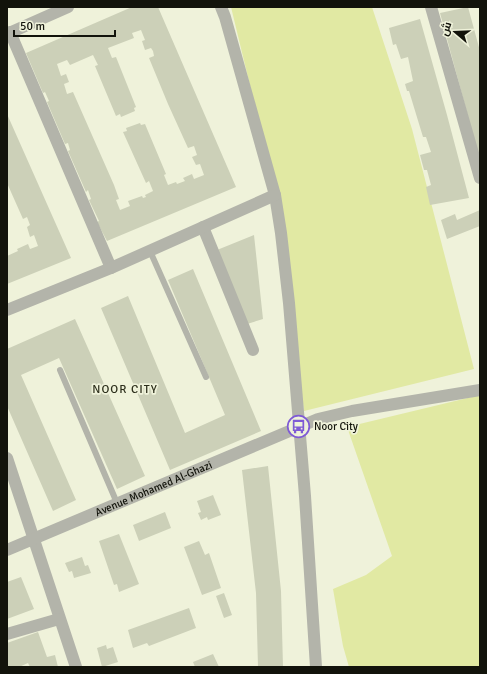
<svg xmlns="http://www.w3.org/2000/svg" width="487" height="674" font-family="Signika,Cairo,sans-serif">
	<rect width="100%" height="100%" fill="#eff2da"/>
	<path fill="#e1e9a3" d="M231,7H372L412,129L474,369L304,411L278,201Z
		M480,395V667H349L343,646L333,589L366,575L392,556L347,427Z"/>
	<path fill="#ccd0b8" fill-rule="evenodd" d="M132,7H158L236,187L107,241L97,222L99,221L89,200L91,199L88,190L86,192L68,151L70,150L68,143L65,144L47,102L49,101L45,92L43,93L26,53ZM141,30L145,40L142,41L145,50L151,48L153,51L154,56L149,58L168,104L188,148L194,146L197,155L192,157L196,165L200,164L204,175L194,179L192,174L183,178L185,181L177,184L176,182L168,185L164,175L166,174L145,124L141,125L140,123L126,128L127,131L123,132L146,183L149,181L153,191L145,195L146,197L143,198L142,196L128,201L130,206L120,210L116,200L119,199L114,185L73,92L67,94L64,84L69,82L66,74L61,76L57,64L67,60L70,65L93,55L98,65L95,66L116,116L120,114L121,117L135,111L134,108L136,107L116,57L112,58L108,48L134,38L132,33Z
		M468,7L480,51L479,157L440,13Z
		M420,19L447,115L469,198L430,205L426,187L431,185L427,170H424L420,155L431,152L426,137H423L409,91H407L405,84L413,81L408,57L401,59L396,44L393,45L389,28Z
		M7,114L71,258L7,284V256L18,251L17,249L28,244L30,249L38,246L34,235L30,237L27,227L30,225L27,217L23,219L7,183Z
		M480,210V226L447,239L441,220L455,214L457,220Z
		M254,235L263,319L247,324L217,250Z
		M193,269L261,431L170,470L101,308L128,296L185,433L225,415L168,280Z
		M75,319L145,476L117,489L59,358L21,375L76,500L53,511L7,406V349Z
		M268,466L281,591L283,667H258L256,593L242,470Z
		M213,495L221,515L208,520L207,517L201,520L198,513L201,512L197,501Z
		M165,512L171,528L139,541L133,525Z
		M119,534L139,584L119,592L117,584L114,585L99,541Z
		M199,541L205,555L209,553L221,588L202,595L184,547Z
		M82,557L85,566L88,565L91,573L74,578L72,571L69,572L65,563Z
		M21,577L34,609L7,619V582Z
		M224,593L232,615L224,618L216,596Z
		M189,608L196,628L149,646L147,643L133,648L128,630Z
		M38,632L47,657L55,655L58,667H30L28,663L19,667H7V643Z
		M106,645L107,649L113,647L118,662L102,667L97,648Z
		M213,654L219,667H195L193,662Z"/>
	<g fill="none" stroke-linecap="round" stroke-linejoin="round">
		<path stroke="#b3b4aa" stroke-width="6" d="M150,251L206,377
			M60,370L117,503"/>
		<g stroke="#b3b4aa" stroke-width="12">
			<path d="M221,7L225,17L275,195L281,233L289,303L305,496L316,667"/>
			<path d="M431,7L480,178"/>
			<path d="M10,32L111,268"/>
			<path d="M7,34L68,7"/>
			<path d="M203,227L253,350"/>
			<path d="M7,310L111,268L275,195"/>
			<path d="M7,458L76,667"/>
			<path id="s1" d="M7,550L318,419L352,411L480,390"/>
			<path d="M7,634L59,619"/>
		</g>
	</g>
	<defs>
		<symbol id="bus-ring" viewBox="-11 -11 22 22"><circle r="9.5" fill="#eff2da" stroke="#7f5bd5" stroke-width="1.5"/><path d="M-5-6H5V4H4V6H2V4H-2V6H-4V4H-5ZM-3.5-4V0h7V-4ZM-3.5 1.2v1.5H-2V1.2ZM2 1.2v1.5H3.5V1.2Z" fill="#7f5bd5"/></symbol>
	</defs>
	<g fill-rule="evenodd">
		<use href="#bus-ring" x="286" y="414" width="25" height="25"/>
	</g>
	<g text-anchor="middle" stroke-width="3.5" stroke-linejoin="round" paint-order="stroke">
		<g font-size="11" fill="#12130b" stroke="#eff2da" text-anchor="start">
			<text x="314" y="430">Noor City</text>
		</g>
		<g font-size="11" fill="#12130b" stroke="#eff2da">
			<text dy="4" stroke="none"><textPath href="#s1" startOffset="159">Avenue Mohamed Al-Ghazi</textPath></text>
		</g>
		<g font-size="12" letter-spacing="1" fill="#2c2e1b" stroke="#eff2da">
			<text x="125" y="393">NOOR CITY</text>
		</g>
	</g>
	<rect width="487" height="674" fill="none" stroke="#12130b" stroke-width="16"/>
	<g transform="translate(455 32) rotate(289)" stroke="#eff2da" stroke-width="3" paint-order="stroke">
	<path d="M0-3L7 15L0 10L-7 15Z" fill="#12130b"/>
	<text y="-6" font-size="11" font-weight="bold" text-anchor="middle" fill="#12130b">ش</text>
	</g>
	<path d="M14 30v6h101v-6" fill="none" stroke="#12130b" stroke-width="2"/>
	<text x="20" y="30" font-size="12" fill="#12130b" stroke="#eff2da" stroke-width="3" paint-order="stroke">50 m</text>
</svg>
